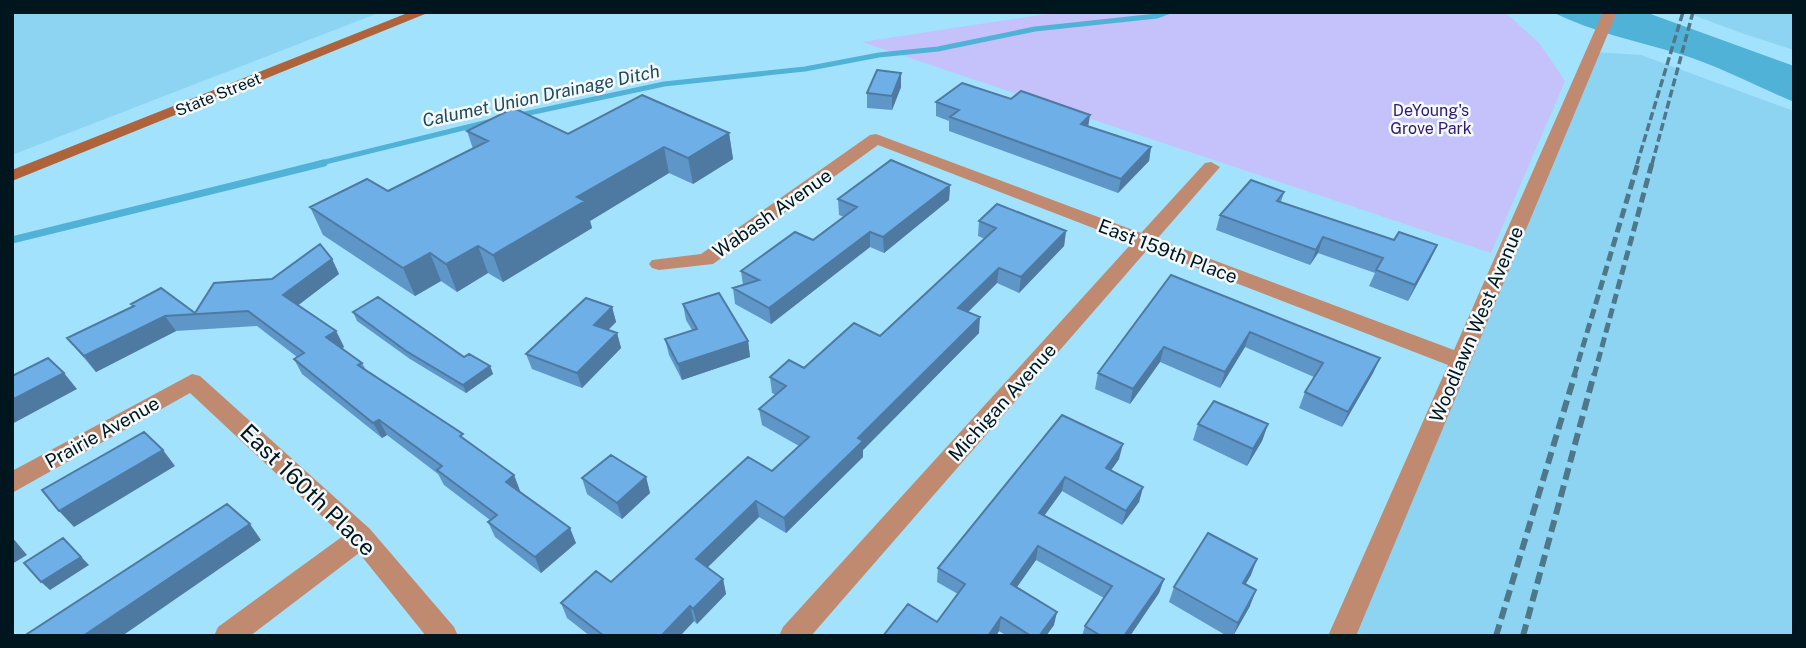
<svg xmlns="http://www.w3.org/2000/svg" width="1806" height="648" font-family="'Public Sans',sans-serif">
	<rect width="100%" height="100%" fill="#a3e2fd"/>
	<path fill="#8dd4f3" d="M12,12H381L12,155Z
		M1685,12H1794V50L1744,34Z
		M1594,52L1641,55L1794,111V636H1336Z"/>
	<path fill="#c4c1fb" d="M1060,12H1505L1540,44L1565,81L1491,253L862,42Z"/>
	<path fill="#51b2d8" d="M1552,12H1645L1794,66V102C1756,86 1719,66 1680,54C1636,41 1593,32 1552,12Z"/>
	<g fill="none" stroke-linecap="round" stroke-linejoin="round">
		<path stroke="#51b2d8" stroke-width="5" d="M515,116L664,84L805,69L879,55L938,49L1035,29L1157,16L1168,12
			M317,164L492,121"/>
		<path stroke="#51b2d8" stroke-width="7" d="M12,240L324,163"/>
		<path fill="#c08a71" fill-rule="evenodd" d="M1603,12H1617L1356,636H1328L1448,365L1148,249L811,636H779L783,627L1132,243L878,145L713,264L659,270L652,268L649,264L652,260L701,254L870,135L876,134L1141,233L1205,163L1211,162L1220,167L1157,239L1454,350Z
			M192,374L200,376L370,529L454,627L458,636H426L359,553L250,636H214L218,627L343,536L190,393L12,493V471Z"/>
		<path fill="#af633b" fill-rule="evenodd" d="M410,12H430L12,181V170Z"/>
		<path stroke="#4e7889" stroke-width="3.5" stroke-dasharray="8 3.5" stroke-linecap="butt" d="M1637,164L1683,12
			M1652,164L1693,12"/>
		<path stroke="#4e7889" stroke-width="5" stroke-dasharray="10 5" stroke-linecap="butt" d="M1574,376L1638,163
			M1594,376L1652,163"/>
		<path stroke="#4e7889" stroke-width="6" stroke-dasharray="12 6" stroke-linecap="butt" d="M1496,636L1575,374
			M1523,636L1594,374"/>
	</g>
	<path fill="#5f96c8" d="M901,87L892,110L867,108V93Z
		M936,102L1151,147L1149,161L1118,193L949,131V121L936,116Z
		M467,131L568,134L729,133L733,159L693,184L669,173L590,221L592,228L503,282L488,273L457,292L441,281L415,296L323,235L310,207L388,191L473,149Z
		M950,185L949,200L884,253L870,247L771,324L735,304L733,288L743,285L741,271L813,240L844,217L839,215L838,199Z
		M1284,192L1281,202L1394,240L1437,245L1430,260L1408,301L1369,286L1375,273L1318,253L1310,265L1216,230L1220,215Z
		M979,221L1066,231L1064,246L1019,293L997,283L968,312L979,333L863,450V457L786,533L759,517L707,567L723,579L726,594L697,624L694,621L680,636H590L567,618L561,603L611,582L772,471L799,446L762,425L759,409L776,395L772,393L770,377L804,368L880,336L985,239L978,236Z
		M332,259L339,274L298,305L336,331L344,347L341,348L362,363L366,370L514,475L520,491L576,543L541,573L495,537L488,522L490,520L444,485L438,474L387,435L382,438L302,374L294,359L297,357L257,326L176,331L96,372L67,338L133,306L131,304L195,313Z
		M1171,275L1380,358L1373,373L1342,427L1299,408L1305,392L1314,377L1245,347L1220,388L1160,362L1130,404L1095,389L1098,373Z
		M683,304L748,341L750,357L682,380L669,355L665,339L692,330L686,320Z
		M612,307L616,322L608,330L617,333L621,348L582,388L532,369L526,354Z
		M353,312L464,357L490,366L493,374L466,393L410,359L357,321Z
		M1062,415L1119,459L1111,470L1143,487L1139,502L1122,525L1062,491L1044,516L1164,579L1159,593L1130,636H1082L1085,626L1104,598L1036,560L1017,587L1054,625L1046,636H1007L999,631L996,636H883L937,622L958,594L937,582L938,568Z
		M1198,424H1268L1262,441L1247,466L1193,440Z
		M646,477L650,493L622,519L587,494L582,478Z
		M1251,575L1245,584L1250,606L1233,636H1227L1169,602L1174,587Z"/>
	<path fill="#4e7aa2" d="M901,73V87L892,110V96Z
		M1090,115L1088,128L1081,124Z
		M729,133L733,159L693,184L688,158Z
		M664,147L669,173L590,221L592,228L503,282L493,255L577,197Z
		M1151,147L1149,161L1118,193L1121,179Z
		M950,185L949,200L884,253L883,237Z
		M1066,231L1064,246L1019,293L1021,277Z
		M870,232V247L771,324L769,308Z
		M1323,237L1318,253L1310,265L1316,250Z
		M1437,245L1430,260L1408,301L1415,285Z
		M478,246L488,273L457,292L446,264Z
		M430,253L441,281L415,296L403,268Z
		M332,259L339,274L292,310L283,295Z
		M999,268L997,283L957,323L958,308Z
		M612,307L616,322L598,340L594,325Z
		M165,316L176,331L96,372L84,356Z
		M980,317L979,333L863,450V457L786,533L784,518L858,438Z
		M336,331L344,347L334,353L326,337Z
		M1250,332L1245,347L1220,388L1225,372Z
		M617,333L621,348L582,388L577,373Z
		M748,341L750,357L682,380L678,364Z
		M1164,347L1160,362L1130,404L1133,389Z
		M1380,358L1373,373L1342,427L1348,412Z
		M490,366L493,374L466,393L463,385Z
		M64,373L77,389L12,424V400Z
		M379,420L387,435L382,438L373,423Z
		M1268,424L1262,441L1247,466L1253,449Z
		M1123,444L1119,459L1103,482L1106,468Z
		M163,450L175,466L74,527L59,511Z
		M514,475L520,491L512,497L506,482Z
		M646,477L650,493L622,519L617,503Z
		M1065,477L1062,491L1036,527L1039,513Z
		M1143,487L1139,502L1122,525L1126,511Z
		M756,501L759,517L700,575L696,559Z
		M250,524L261,540L122,636H83Z
		M570,528L576,543L541,573L535,557Z
		M12,537L27,555L12,564Z
		M63,538L89,565L50,590L41,582Z
		M1038,546L1036,560L1009,598L1011,584Z
		M1257,559L1251,575L1237,599L1243,583Z
		M723,579L726,594L697,624L693,609Z
		M1164,579L1159,593L1130,636H1124Z
		M1256,590L1250,606L1233,636L1238,623Z
		M690,606L694,621L680,636H661Z
		M1057,612L1054,625L1046,636H1039Z
		M1001,617L999,631L996,636H988Z"/>
	<path fill="#6fafe8" stroke="#4e7aa2" stroke-width="2" d="M877,70L901,73L892,96L867,93Z
		M962,83L1011,99L1021,91L1090,115L1081,124L1151,147L1121,179L950,117L959,110L936,102Z
		M642,95L729,133L688,158L664,147L577,197L585,201L493,255L478,246L446,264L430,253L403,268L310,207L367,179L388,191L488,141L467,131L514,108L568,134Z
		M891,160L950,185L883,237L870,232L769,308L733,288L759,280L741,271L795,232L813,240L857,207L838,199Z
		M1251,180L1284,192L1277,201L1394,240L1399,232L1437,245L1415,285L1376,270L1383,258L1323,237L1316,250L1220,215Z
		M997,204L1066,231L1021,277L999,268L958,308L980,317L858,438L863,441L784,518L756,501L696,559L723,579L693,609L690,606L661,636H604L561,603L596,571L611,582L748,457L772,471L809,437L759,409L786,386L770,377L789,360L804,368L854,323L880,336L996,228L979,221Z
		M320,244L332,259L283,295L336,331L326,337L362,363L358,365L463,434L460,436L514,475L506,482L570,528L535,557L488,522L497,515L437,470L442,466L379,420L373,423L294,359L304,353L248,311L165,316L84,356L67,338L134,306L131,304L161,288L195,313L214,283L272,279Z
		M1171,275L1380,358L1348,412L1305,392L1323,363L1250,332L1225,372L1164,347L1133,389L1098,373Z
		M719,293L748,341L678,364L665,339L697,329L683,304Z
		M378,297L464,357L469,354L490,366L463,385L406,351L353,312Z
		M586,298L612,307L594,325L617,333L577,373L526,354Z
		M48,358L64,373L12,400V376Z
		M1214,401L1268,424L1253,449L1198,424Z
		M1062,415L1123,444L1106,468L1143,487L1126,511L1065,477L1039,513L1164,579L1124,636H1101L1085,626L1112,586L1038,546L1011,584L1057,612L1039,636H1031L1001,617L988,636H883L908,604L937,622L965,584L938,568Z
		M144,432L163,450L59,511L42,490Z
		M611,455L646,477L617,503L582,478Z
		M227,504L250,524L83,636H24Z
		M1208,533L1257,559L1243,583L1256,590L1238,623L1174,587Z
		M63,538L81,557L41,582L24,563Z"/>
	<g text-anchor="middle" stroke-width="5" stroke-linejoin="round" paint-order="stroke">
		<g font-size="16" fill="#00161f" stroke="#f4fafc">
			<text transform="translate(218 94) rotate(-22)" y="6">State Street</text>
		</g>
		<g font-size="16" fill="#2f1a6e" stroke="#f4fafc">
			<text x="1431" y="116">DeYoung's<tspan x="1431" dy="18">Grove Park</tspan></text>
		</g>
		<g font-size="18" font-style="italic" fill="#204a5b" stroke="#f4fafc">
			<text transform="translate(541 96) rotate(-12)" y="6">Calumet Union Drainage Ditch</text>
		</g>
		<g font-size="19" fill="#00161f" stroke="#f4fafc">
			<text transform="translate(772 213) rotate(-35)" y="7">Wabash Avenue</text>
			<text transform="translate(1168 251) rotate(21)" y="7">East 159th Place</text>
			<text transform="translate(1476 324) rotate(-67)" y="7">Woodlawn West Avenue</text>
			<text transform="translate(1002 402) rotate(-48)" y="7">Michigan Avenue</text>
			<text transform="translate(102 432) rotate(-29)" y="7">Prairie Avenue</text>
		</g>
		<g font-size="23" fill="#00161f" stroke="#f4fafc">
			<text transform="translate(308 490) rotate(44)" y="8">East 160th Place</text>
		</g>
	</g>
	<rect width="1806" height="648" fill="none" stroke="#00161f" stroke-width="28"/>
</svg>
